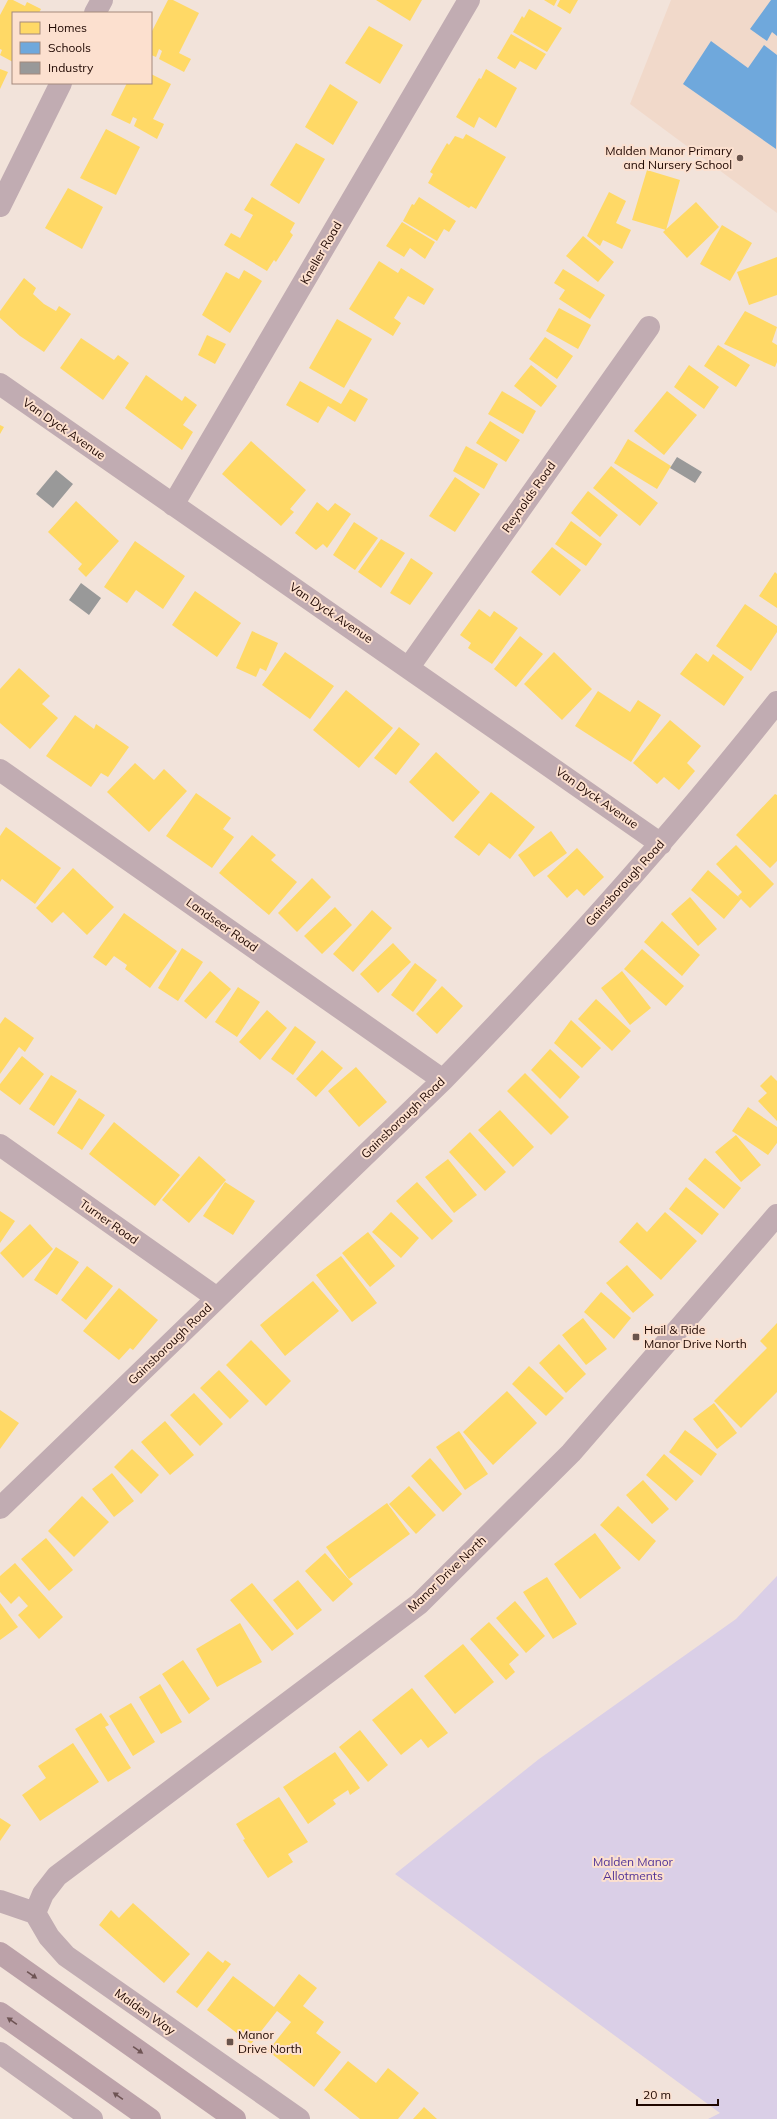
<svg xmlns="http://www.w3.org/2000/svg" width="777" height="2119" font-family="Mulish,sans-serif">
	<rect width="100%" height="100%" fill="#f2e3da"/>
	<path fill="#f1d9ca" d="M671,0H777V213L630,104Z"/>
	<path fill="#dacfe7" d="M777,1576V2119H708L720,2113L395,1874L539,1759L736,1619Z"/>
	<path fill="#ffd966" d="M8,0H13L25,6L27,2L41,9L39,13H13V62L0,55L2,50L0,49V15Z
		M168,0H173L199,13L179,53L191,59L184,72L159,59L162,51L159,49L156,57L151,55V33Z
		M376,0H422L410,21Z
		M544,0H557L554,6Z
		M560,0H578L570,14L557,6Z
		M529,9L562,28L547,52L513,32L522,16L524,18Z
		M369,26L403,45L380,84L345,63Z
		M511,34L546,54L536,70L520,61L515,69L497,58Z
		M0,69L8,72L0,89Z
		M486,69L517,88L496,128L479,117L474,128L456,117L479,78L481,79Z
		M151,74L171,84L153,119L164,124L157,139L134,126L137,119L133,117L130,124L111,115L127,83H151Z
		M330,84L358,102L333,145L305,127Z
		M106,129L140,147L116,195L80,178Z
		M466,134L506,157L476,209L471,206L469,208L428,183L433,174L430,172L447,143L449,145L455,136L463,139Z
		M296,143L325,159L299,204L270,185Z
		M647,170L680,180L666,230L632,220Z
		M68,188L103,207L82,249L45,228Z
		M609,192L626,201L616,223L631,230L622,249L603,240L600,246L587,236Z
		M252,197L295,223L290,232L293,235L276,262L274,260L267,271L224,245L231,233L240,238L253,215L244,210Z
		M419,197L456,221L449,232L444,229L437,241L403,221L412,204L414,205Z
		M696,202L719,227L687,258L663,232Z
		M402,222L435,242L425,259L410,248L404,257L386,246Z
		M722,225L752,243L730,281L700,264Z
		M583,236L614,262L598,282L566,256Z
		M777,257V295L749,305L737,272Z
		M379,261L398,273L401,268L434,289L424,305L408,296L394,318L401,323L393,336L349,309Z
		M563,269L605,295L590,319L559,299L565,290L554,283Z
		M244,270L262,281L230,333L202,315L226,272L239,279Z
		M24,278L36,288L33,294L44,304L56,311L59,306L71,314L44,352L20,336L0,318V311Z
		M559,308L591,325L578,349L546,331Z
		M745,311L777,327L772,342L777,345V362L775,367L724,344Z
		M337,319L372,339L344,388L309,368Z
		M207,335L226,344L215,364L198,355Z
		M545,337L573,356L557,379L529,359Z
		M81,338L114,360L118,355L129,363L103,400L60,368Z
		M718,345L750,365L736,387L704,366Z
		M531,365L557,386L541,407L514,386Z
		M689,365L719,387L704,409L674,387Z
		M146,375L182,401L185,396L197,405L183,425L193,432L182,450L125,408Z
		M300,381L341,404L350,389L368,399L355,422L328,406L318,423L286,405Z
		M502,391L536,411L523,434L488,414Z
		M667,391L697,415L664,455L634,431Z
		M490,421L520,440L506,462L476,443Z
		M0,425L4,427L0,434Z
		M628,439L671,466L657,489L614,463Z
		M251,441L306,490L290,509L294,512L281,526L222,474Z
		M466,446L498,464L484,489L453,471Z
		M611,466L658,503L640,526L593,488Z
		M455,477L480,494L455,532L429,516Z
		M588,491L618,515L600,537L571,513Z
		M76,501L119,541L86,577L78,569L82,564L48,532Z
		M317,502L328,511L335,503L351,514L327,548L323,544L316,550L295,533Z
		M571,521L602,544L586,566L555,544Z
		M354,522L378,538L355,570L333,555Z
		M381,539L405,553L381,588L358,572Z
		M135,541L185,576L163,609L136,590L127,603L104,587Z
		M552,547L581,570L560,596L531,572Z
		M411,558L433,573L410,605L390,593Z
		M775,572L777,574V608L759,596Z
		M195,591L241,623L217,657L172,625Z
		M745,604L777,626V632L751,671L716,646Z
		M479,609L490,617L494,611L518,628L492,664L468,648L471,643L460,635Z
		M252,631L278,643L266,671L260,668L256,677L236,668Z
		M520,636L543,654L516,687L494,669Z
		M285,652L334,686L310,719L262,685Z
		M554,652L592,689L562,720L524,684Z
		M696,653L708,662L713,654L744,677L724,706L680,674Z
		M19,668L50,696L42,704L58,718L30,749L0,723V689Z
		M346,690L393,728L359,768L313,730Z
		M598,691L630,712L638,700L661,715L631,762L575,726Z
		M75,715L94,729L96,724L129,747L108,777L101,773L91,787L46,756Z
		M670,720L701,746L687,763L695,771L679,790L664,777L657,784L633,763Z
		M399,727L420,744L396,775L374,758Z
		M436,752L480,792L453,822L409,782Z
		M135,763L154,780L164,769L187,791L149,832L107,792Z
		M491,792L535,827L510,859L489,843L479,856L454,837Z
		M196,793L231,818L223,829L234,837L212,868L166,836Z
		M775,794L777,795V861L770,868L736,835Z
		M6,827L61,868L35,904L2,879L0,882V836Z
		M551,831L567,853L534,877L518,855Z
		M252,835L276,855L271,860L297,882L269,915L219,873Z
		M736,845L774,884L750,908L738,896L742,892L716,864Z
		M577,848L604,877L584,896L577,889L567,898L547,876Z
		M73,868L114,907L87,935L63,912L52,923L36,908Z
		M708,870L741,899L724,919L691,890Z
		M312,878L331,897L297,932L278,913Z
		M690,897L717,929L698,946L671,914Z
		M335,907L352,925L322,954L304,936Z
		M372,910L392,928L353,972L333,954Z
		M124,913L177,951L150,988L125,969L127,965L114,956L106,966L93,957Z
		M662,921L700,955L682,976L644,942Z
		M393,943L411,962L378,993L360,974Z
		M182,948L203,962L178,1001L158,988Z
		M642,949L684,986L666,1006L624,969Z
		M415,963L437,980L413,1012L391,995Z
		M210,971L231,989L206,1019L184,1001Z
		M622,971L651,1008L630,1025L601,988Z
		M442,986L463,1006L437,1034L416,1014Z
		M238,987L260,1002L237,1037L215,1022Z
		M596,999L631,1031L612,1051L578,1019Z
		M267,1010L287,1028L260,1060L239,1042Z
		M5,1017L34,1038L25,1052L19,1047L0,1074V1024Z
		M571,1020L601,1048L582,1068L554,1043Z
		M295,1026L316,1042L293,1075L271,1059Z
		M550,1049L580,1077L560,1099L531,1070Z
		M322,1050L343,1068L316,1097L296,1079Z
		M22,1056L44,1074L20,1105L0,1090V1084Z
		M356,1067L387,1102L359,1127L328,1091Z
		M525,1073L569,1117L551,1135L507,1091Z
		M51,1075L77,1091L54,1126L29,1109Z
		M771,1075L777,1081V1121L758,1101L767,1093L760,1086Z
		M79,1098L105,1115L82,1150L57,1133Z
		M748,1107L777,1127V1143L768,1155L732,1131Z
		M500,1110L534,1147L513,1167L478,1130Z
		M114,1122L180,1175L155,1206L89,1154Z
		M470,1132L506,1172L485,1191L449,1152Z
		M736,1135L761,1165L741,1182L715,1152Z
		M199,1156L226,1180L189,1223L162,1200Z
		M705,1158L741,1188L724,1209L688,1179Z
		M448,1159L477,1195L454,1213L425,1177Z
		M225,1182L255,1201L233,1235L203,1216Z
		M417,1182L453,1221L432,1240L396,1201Z
		M686,1187L719,1214L702,1235L669,1209Z
		M0,1211L15,1221L0,1243Z
		M391,1212L419,1238L401,1258L372,1232Z
		M665,1212L697,1241L661,1280L619,1242L637,1222L647,1232Z
		M30,1224L53,1249L23,1278L0,1253Z
		M368,1232L395,1266L370,1287L342,1253Z
		M56,1247L79,1262L57,1295L34,1280Z
		M341,1256L377,1303L352,1322L316,1275Z
		M627,1265L654,1295L633,1313L606,1283Z
		M87,1266L113,1286L86,1320L61,1300Z
		M313,1281L339,1311L285,1356L260,1325Z
		M119,1288L158,1320L133,1350L130,1348L119,1360L83,1331Z
		M601,1292L631,1318L614,1339L584,1312Z
		M583,1318L607,1349L586,1365L562,1335Z
		M777,1323V1392L741,1428L714,1401L767,1348L760,1341Z
		M251,1340L291,1381L266,1406L226,1365Z
		M559,1344L586,1374L566,1393L539,1363Z
		M529,1366L564,1398L546,1416L512,1384Z
		M219,1370L249,1401L230,1419L200,1388Z
		M507,1391L537,1423L493,1465L463,1432Z
		M194,1393L223,1424L200,1446L170,1415Z
		M714,1403L737,1433L717,1449L693,1419Z
		M0,1410L19,1423L0,1449Z
		M165,1421L194,1455L170,1475L141,1442Z
		M685,1430L717,1454L701,1476L669,1452Z
		M459,1431L488,1474L465,1490L436,1447Z
		M132,1449L159,1475L141,1494L114,1467Z
		M664,1454L694,1481L676,1501L646,1475Z
		M430,1458L462,1494L443,1512L411,1476Z
		M112,1473L134,1501L114,1517L92,1489Z
		M643,1480L669,1509L652,1524L626,1495Z
		M409,1486L436,1515L416,1534L389,1504Z
		M82,1496L109,1522L74,1557L48,1531Z
		M387,1503L410,1534L349,1579L326,1547Z
		M618,1506L656,1541L639,1561L600,1525Z
		M595,1533L621,1568L580,1599L554,1564Z
		M46,1538L73,1570L49,1591L21,1559Z
		M325,1553L353,1584L333,1602L305,1571Z
		M15,1563L63,1617L39,1639L18,1615L28,1606L19,1596L11,1604L0,1592V1576Z
		M547,1577L577,1624L553,1639L523,1592Z
		M298,1580L322,1610L297,1630L273,1600Z
		M252,1583L294,1634L272,1651L230,1600Z
		M515,1601L545,1636L526,1653L496,1618Z
		M0,1603L18,1627L0,1640Z
		M489,1622L519,1655L509,1664L515,1672L506,1680L470,1639Z
		M240,1623L262,1662L217,1687L196,1649Z
		M463,1644L494,1682L455,1714L424,1676Z
		M183,1660L210,1699L189,1714L162,1674Z
		M160,1684L182,1722L161,1734L139,1697Z
		M412,1688L448,1733L428,1748L421,1739L401,1755L372,1720Z
		M131,1703L155,1742L133,1756L109,1716Z
		M101,1713L109,1725L105,1727L131,1768L108,1782L75,1729Z
		M360,1730L388,1765L368,1782L339,1747Z
		M73,1743L99,1782L40,1821L22,1795L46,1778L38,1766Z
		M335,1752L360,1788L350,1795L348,1790L333,1800L336,1804L308,1824L283,1787Z
		M279,1797L308,1842L288,1854L293,1862L268,1878L243,1840L245,1839L236,1824Z
		M0,1818L11,1825L0,1841Z
		M133,1903L190,1954L164,1983L99,1925L111,1910L119,1918Z
		M208,1951L223,1963L225,1960L231,1964L197,2008L176,1992Z
		M299,1974L317,1988L303,2006L324,2022L316,2033L341,2052L314,2087L268,2051L291,2022L277,2011L251,2044L207,2010L233,1976L274,2007Z
		M348,2061L376,2083L388,2068L419,2093L398,2119H360L324,2090Z
		M424,2107L437,2119H413Z"/>
	<path fill="#6fa8dc" d="M771,0H777V36L772,32L767,41L750,29Z
		M711,41L748,68L764,45L777,55L776,149L683,84Z"/>
	<path fill="#999" d="M677,457L702,472L695,483L670,468Z
		M56,470L73,484L53,508L36,494Z
		M81,583L101,598L89,615L69,600Z"/>
	<g fill="none" stroke-linecap="round" stroke-linejoin="round">
		<path stroke="#c1acb2" stroke-width="22" d="M95,13L102,0
			M0,206L61,83
			M0,384L661,844
			M173,505L469,0
			M409,667L649,327
			M0,770L443,1080
			M0,1145L217,1298
			M0,1508L443,1080C561,959 673,834 777,702
			M0,1901L35,1913L49,1937L66,1956L299,2119
			M35,1913L43,1894L57,1876L419,1604L571,1453L777,1215
			M0,2053L92,2119"/>
		<path stroke="#bca2a9" stroke-width="22" d="M0,1953L235,2119
			M0,2013L150,2119"/>
	</g>
	<defs><path id="oneway-solid" d="M-6-.8H1V-3.2L6.5 0L1 3.2V.8H-6Z"/></defs>
	<g fill="#6e5454">
		<use href="#oneway-solid" transform="translate(32 1975) rotate(35)"/>
		<use href="#oneway-solid" transform="translate(12 2021) rotate(-145)"/>
		<use href="#oneway-solid" transform="translate(138 2050) rotate(35)"/>
		<use href="#oneway-solid" transform="translate(118 2096) rotate(-145)"/>
	</g>
	<g fill="#69544c" stroke="#fce0cf" stroke-width="1.5">
		<circle cx="740" cy="158" r="4"/>
		<rect x="632" y="1333" width="8" height="8" rx="2"/>
		<rect x="226" y="2038" width="8" height="8" rx="2"/>
	</g>
	<g text-anchor="middle" stroke-width="4" stroke-linejoin="round" paint-order="stroke">
		<g font-size="12" fill="#1f0700" stroke="#fce0cf" text-anchor="start">
			<text x="732" y="155" text-anchor="end">Malden Manor Primary<tspan x="732" dy="14">and Nursery School</tspan></text>
			<text x="644" y="1334">Hail &amp; Ride<tspan x="644" dy="14">Manor Drive North</tspan></text>
			<text x="238" y="2039">Manor<tspan x="238" dy="14">Drive North</tspan></text>
		</g>
		<g font-size="12" fill="#1f0700" stroke="#fce0cf">
			<text transform="translate(321 253) rotate(-60)" y="4">Kneller Road</text>
			<text transform="translate(64 429) rotate(35)" y="4">Van Dyck Avenue</text>
			<text transform="translate(529 497) rotate(-55)" y="4">Reynolds Road</text>
			<text transform="translate(331 613) rotate(34)" y="4">Van Dyck Avenue</text>
			<text transform="translate(597 798) rotate(35)" y="4">Van Dyck Avenue</text>
			<text transform="translate(625 883) rotate(-48)" y="4">Gainsborough Road</text>
			<text transform="translate(222 925) rotate(35)" y="4">Landseer Road</text>
			<text transform="translate(403 1118) rotate(-44)" y="4">Gainsborough Road</text>
			<text transform="translate(109 1222) rotate(35)" y="4">Turner Road</text>
			<text transform="translate(170 1344) rotate(-44)" y="4">Gainsborough Road</text>
			<text transform="translate(447 1574) rotate(-44)" y="4">Manor Drive North</text>
			<text transform="translate(145 2012) rotate(35)" y="4">Malden Way</text>
		</g>
		<g font-size="12" fill="#523498" stroke="#fce0cf">
			<text x="633" y="1866">Malden Manor<tspan x="633" dy="14">Allotments</tspan></text>
		</g>
	</g>
	<rect x="12" y="12" width="140" height="72" fill="#fce0cf" stroke="#a4897c"/>
	<rect x="20" y="22" width="20" height="12" fill="#ffd966" stroke="#a4897c"/>
	<text x="48" y="32" font-size="12" fill="#1f0700">Homes</text>
	<rect x="20" y="42" width="20" height="12" fill="#6fa8dc" stroke="#a4897c"/>
	<text x="48" y="52" font-size="12" fill="#1f0700">Schools</text>
	<rect x="20" y="62" width="20" height="12" fill="#999999" stroke="#a4897c"/>
	<text x="48" y="72" font-size="12" fill="#1f0700">Industry</text>
	<path d="M637 2099v6h81v-6" fill="none" stroke="#1f0700" stroke-width="2"/>
	<text x="643" y="2099" font-size="12" fill="#1f0700" stroke="#fce0cf" stroke-width="3" paint-order="stroke">20 m</text>
</svg>
